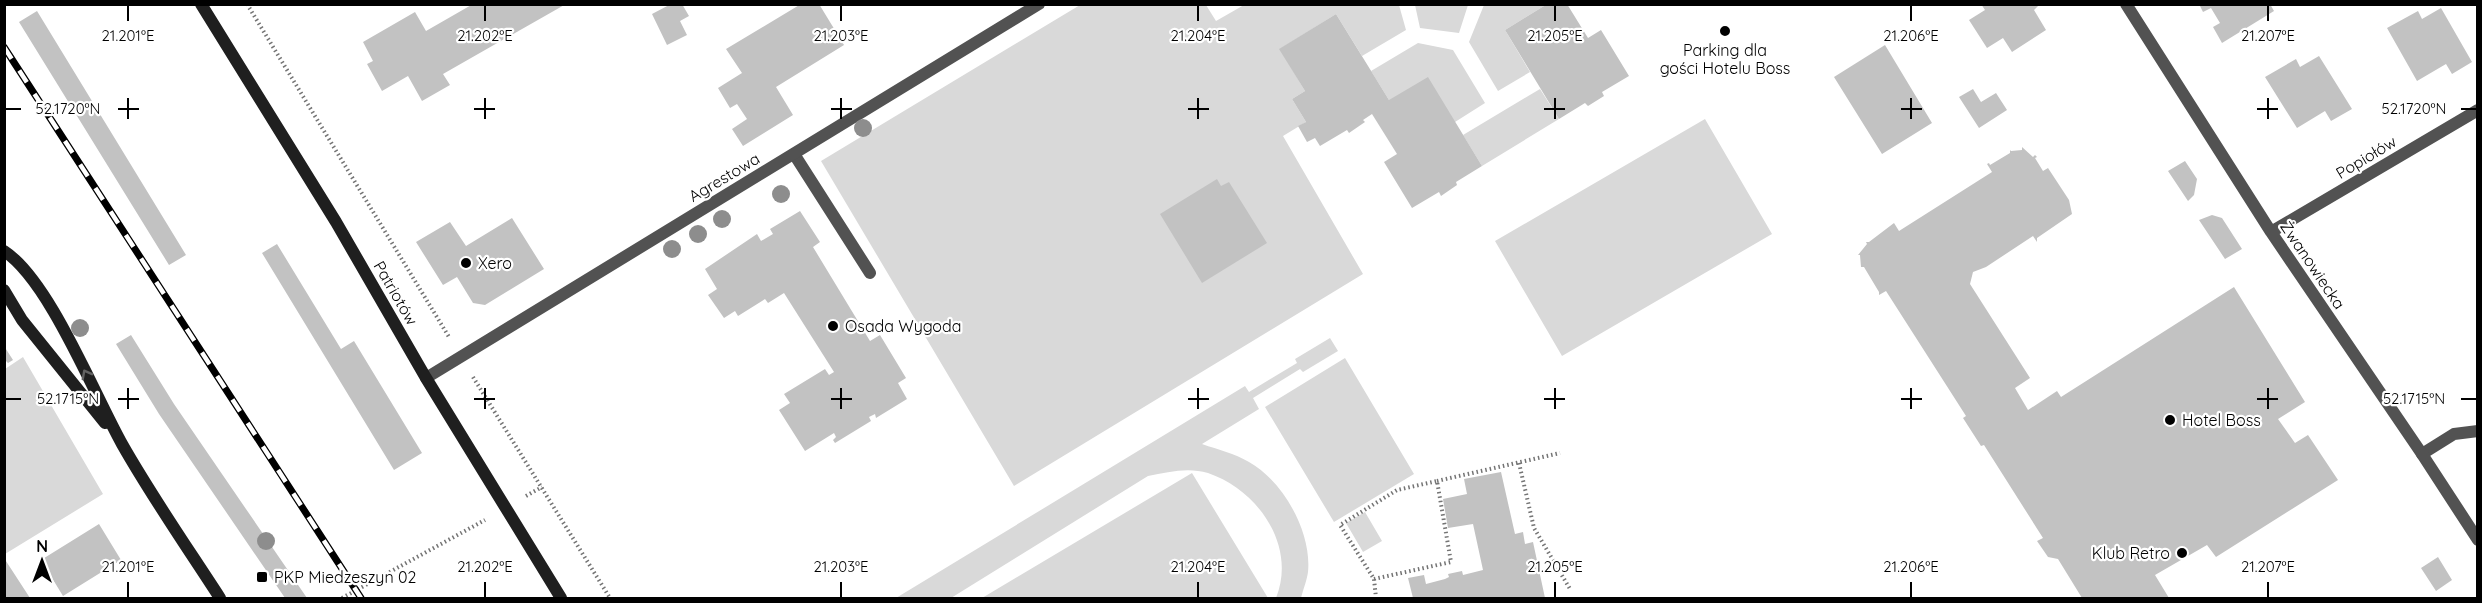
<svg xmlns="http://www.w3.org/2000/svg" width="2482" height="603" font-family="Quicksand,sans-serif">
	<rect width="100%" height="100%" fill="#fff"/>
	<path fill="#d9d9d9" d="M1542,4L1544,6L1505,30L1530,72L1498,91L1469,42L1484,5Z
		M1080,5H1206L1216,21L1244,5H1399L1406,30L1362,56L1336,14L1280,49L1305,91L1292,99L1306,122L1283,136L1363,274L1014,486L821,161Z
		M1415,5V4L1468,5L1459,33L1420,28Z
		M1418,43L1453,50L1485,103L1455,122L1389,100L1371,71Z
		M1540,89L1559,119L1482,166L1463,135Z
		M1705,119L1772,234L1562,356L1495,241Z
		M1330,338L1338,351L1303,372L1300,369L1253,398L1259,409L1202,444C1219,450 1234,453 1249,462C1283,481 1312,532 1308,572C1307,580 1303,590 1301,598H1276C1297,546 1258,490 1208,473C1188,467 1168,472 1148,476L951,598H896L1245,386L1249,392L1297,363L1295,359Z
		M23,357L103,494L5,554V369Z
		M1345,358L1414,474L1334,522L1265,407Z
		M1192,473L1268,598H982Z
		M1365,512L1382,541L1363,552L1346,523Z"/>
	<path fill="#c2c2c2" d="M473,4H566L443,74L450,85L422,101L408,76L382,91L367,64L373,61L363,42L415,12L426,31Z
		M671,4H682L689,16L680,21L687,35L667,45L652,14Z
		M801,4H819L844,45L776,87L793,115L743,146L732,129L747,119L737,104L730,108L718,88L742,73L726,49Z
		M1542,4H1567L1588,38L1601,30L1629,76L1602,92L1604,96L1588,106L1585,103L1559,119L1505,30L1544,6Z
		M1981,4H2040L2034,10L2046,30L2012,52L2003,38L1987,48L1969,20L1985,10Z
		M2199,4H2270L2274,11L2222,43L2213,27L2220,23L2211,8L2203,12Z
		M2441,8L2472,62L2452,74L2446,64L2417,81L2387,28L2418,11L2422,19Z
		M37,11L186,255L169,265L19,22Z
		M1336,14L1389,100L1428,77L1482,166L1456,182L1457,185L1441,196L1439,192L1412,208L1384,162L1397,154L1372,114L1363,120L1365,122L1349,133L1347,130L1320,146L1315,138L1307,142L1298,126L1306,122L1292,99L1305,91L1279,49Z
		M1885,45L1932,123L1882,154L1834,77Z
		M2319,56L2352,109L2331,121L2325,111L2297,128L2265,77L2296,59L2300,67Z
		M1973,89L1981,102L1996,93L2007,110L1979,128L1959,97Z
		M2022,147L2033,157L2035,155L2037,157L2035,158L2043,171L2048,168L2069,200L2072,214L2037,238V242L2033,236L1986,267L1973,272L1970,284L2030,378L2015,388L2028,410L2057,391L2061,397L2234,287L2305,402L2278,419L2295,443L2308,435L2338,480L2216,557L2207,545L2155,575L2169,598H2082L2058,559L2048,557L2037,541L2043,538L1984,445L1981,446L1963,418L1966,416L1886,291L1879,295V292L1864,267H1861L1860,255H1858L1867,244L1866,242H1869L1894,223L1899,231L1992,172L1987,164L1989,163L1990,165L2010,153V150L2011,151L2022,150Z
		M2185,161L2197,179L2194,195L2188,201L2168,171Z
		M1217,179L1221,186L1229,182L1267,243L1202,283L1160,214Z
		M800,211L820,242L813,247L870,341L880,335L906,378L898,383L907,399L876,418L875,414L869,417L871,421L835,443L833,440L836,437L834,433L805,451L779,410L790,403L784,394L825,369L829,375L834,372L784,293L768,303L765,299L738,316L735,311L724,318L708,295L717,289L705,269L757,234L761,241L773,234L770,229Z
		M2212,215L2222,218L2242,249L2225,259L2199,220Z
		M512,218L544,269L485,305L473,303L457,277L443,285L416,242L450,222L466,246Z
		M277,244L341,349L354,341L422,453L394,470L262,253Z
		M131,335L174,404L307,598H285L159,414L116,344Z
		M4,346L13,360L8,363L4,359Z
		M1501,472L1515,534L1523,532L1525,544L1533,542L1545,598H1413L1408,578L1424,575L1426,584L1445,579L1449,577L1448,574L1462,571L1463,575L1483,570L1473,524L1448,528L1443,499L1467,494L1464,479Z
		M99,524L121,560L63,596L41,560Z
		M2438,557L2452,580L2436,591L2421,568Z
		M4,558L30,598H4Z"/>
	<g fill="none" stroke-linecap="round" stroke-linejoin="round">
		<path stroke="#747474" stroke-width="4" stroke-dasharray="1.5 3" stroke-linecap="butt" d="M247,4L449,337
			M473,377L610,598
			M1519,463L1534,528L1570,589
			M1437,481L1560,453
			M526,496L542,487
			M1374,579L1451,562L1437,481L1397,490L1340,525L1374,579L1376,598
			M342,598L485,520"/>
		<path stroke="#525252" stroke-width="12" d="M794,154L870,273
			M2422,454L2454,434L2478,431"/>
		<path stroke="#525252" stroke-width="12" d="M2126,4L2271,232L2422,454L2478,540
			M2271,232L2478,110
			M426,378L1039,4"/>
		<path stroke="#1f1f1f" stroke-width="12" d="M201,4L336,222L426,378L561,598
			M4,251C49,280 94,394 122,444C152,497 187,547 220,598
			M4,290L22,320L105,423"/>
		<defs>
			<path id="rail" d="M4,47L361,598"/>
		</defs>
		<use href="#rail" stroke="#000" stroke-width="7"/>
		<use href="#rail" stroke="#fff" stroke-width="4.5" stroke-dasharray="14" stroke-linecap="butt"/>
	</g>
	<g fill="#8d8d8d">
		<circle cx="863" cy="128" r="9"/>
		<circle cx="781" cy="194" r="9"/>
		<circle cx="722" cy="219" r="9"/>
		<circle cx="698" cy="234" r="9"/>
		<circle cx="672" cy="249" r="9"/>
		<circle cx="80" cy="328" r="9"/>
		<circle cx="266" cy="541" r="9"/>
	</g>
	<defs><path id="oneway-chevron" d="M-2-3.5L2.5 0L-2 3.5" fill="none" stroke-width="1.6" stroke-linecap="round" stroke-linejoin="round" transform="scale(1.5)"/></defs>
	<use stroke="#626262" href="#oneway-chevron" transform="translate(86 374) rotate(-118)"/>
	<path fill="none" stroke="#000" stroke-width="2" d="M128,6V21M485,6V21M841,6V21M1198,6V21M1555,6V21M1911,6V21M2268,6V21M128,98V119M485,98V119M841,98V119M1198,98V119M1555,98V119M1911,98V119M2268,98V119M6,109H21M118,109H139M474,109H495M831,109H852M1188,109H1209M1544,109H1565M1901,109H1922M2257,109H2278M2461,109H2476M128,388V409M485,388V409M841,388V409M1198,388V409M1555,388V409M1911,388V409M2268,388V409M6,399H21M118,399H139M474,399H495M831,399H852M1188,399H1209M1544,399H1565M1901,399H1922M2257,399H2278M2461,399H2476M128,582V597M485,582V597M841,582V597M1198,582V597M1555,582V597M1911,582V597M2268,582V597"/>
	<g fill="#000" stroke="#fff" stroke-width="2">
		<circle cx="1725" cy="31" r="6"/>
		<circle cx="466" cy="263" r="6"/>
		<circle cx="833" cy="326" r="6"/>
		<circle cx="2170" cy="420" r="6"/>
		<circle cx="2182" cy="553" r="6"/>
		<rect x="256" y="571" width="12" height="12" rx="3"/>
	</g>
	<g text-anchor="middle" stroke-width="4.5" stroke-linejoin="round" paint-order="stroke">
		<g font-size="16" fill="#000" stroke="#fff" text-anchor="start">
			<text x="1725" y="56" text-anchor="middle">Parking dla<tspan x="1725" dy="18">gości Hotelu Boss</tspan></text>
			<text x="478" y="269">Xero</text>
			<text x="845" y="332">Osada Wygoda</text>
			<text x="2182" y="426">Hotel Boss</text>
			<text x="2170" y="559" text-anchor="end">Klub Retro</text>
			<text x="274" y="583">PKP Miedzeszyn 02</text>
		</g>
		<g font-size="16" fill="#000" stroke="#fff">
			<text transform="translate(2366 157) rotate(-31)" y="6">Popiołów</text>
			<text transform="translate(724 177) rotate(-31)" y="6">Agrestowa</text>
			<text transform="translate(2313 265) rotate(56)" y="6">Żwanowiecka</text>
			<text transform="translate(396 293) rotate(60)" y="6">Patriotów</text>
		</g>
	</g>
	<g font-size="15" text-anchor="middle" fill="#000" stroke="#fff" stroke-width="4.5" stroke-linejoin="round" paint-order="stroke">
		<text x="128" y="41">21.201°E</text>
		<text x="485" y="41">21.202°E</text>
		<text x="841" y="41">21.203°E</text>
		<text x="1198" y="41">21.204°E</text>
		<text x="1555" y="41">21.205°E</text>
		<text x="1911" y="41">21.206°E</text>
		<text x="2268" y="41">21.207°E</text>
		<text x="68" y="114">52.1720°N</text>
		<text x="2414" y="114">52.1720°N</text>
		<text x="68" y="404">52.1715°N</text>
		<text x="2414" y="404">52.1715°N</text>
		<text x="128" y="572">21.201°E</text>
		<text x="485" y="572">21.202°E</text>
		<text x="841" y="572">21.203°E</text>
		<text x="1198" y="572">21.204°E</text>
		<text x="1555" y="572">21.205°E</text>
		<text x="1911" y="572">21.206°E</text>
		<text x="2268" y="572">21.207°E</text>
	</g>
	<rect width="2482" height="603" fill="none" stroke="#000000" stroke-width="12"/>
	<g transform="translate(42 561)" stroke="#ffffff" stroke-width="4.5" paint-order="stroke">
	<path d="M0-4.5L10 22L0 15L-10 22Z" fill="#000000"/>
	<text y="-9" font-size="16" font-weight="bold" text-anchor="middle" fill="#000000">N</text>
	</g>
</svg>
